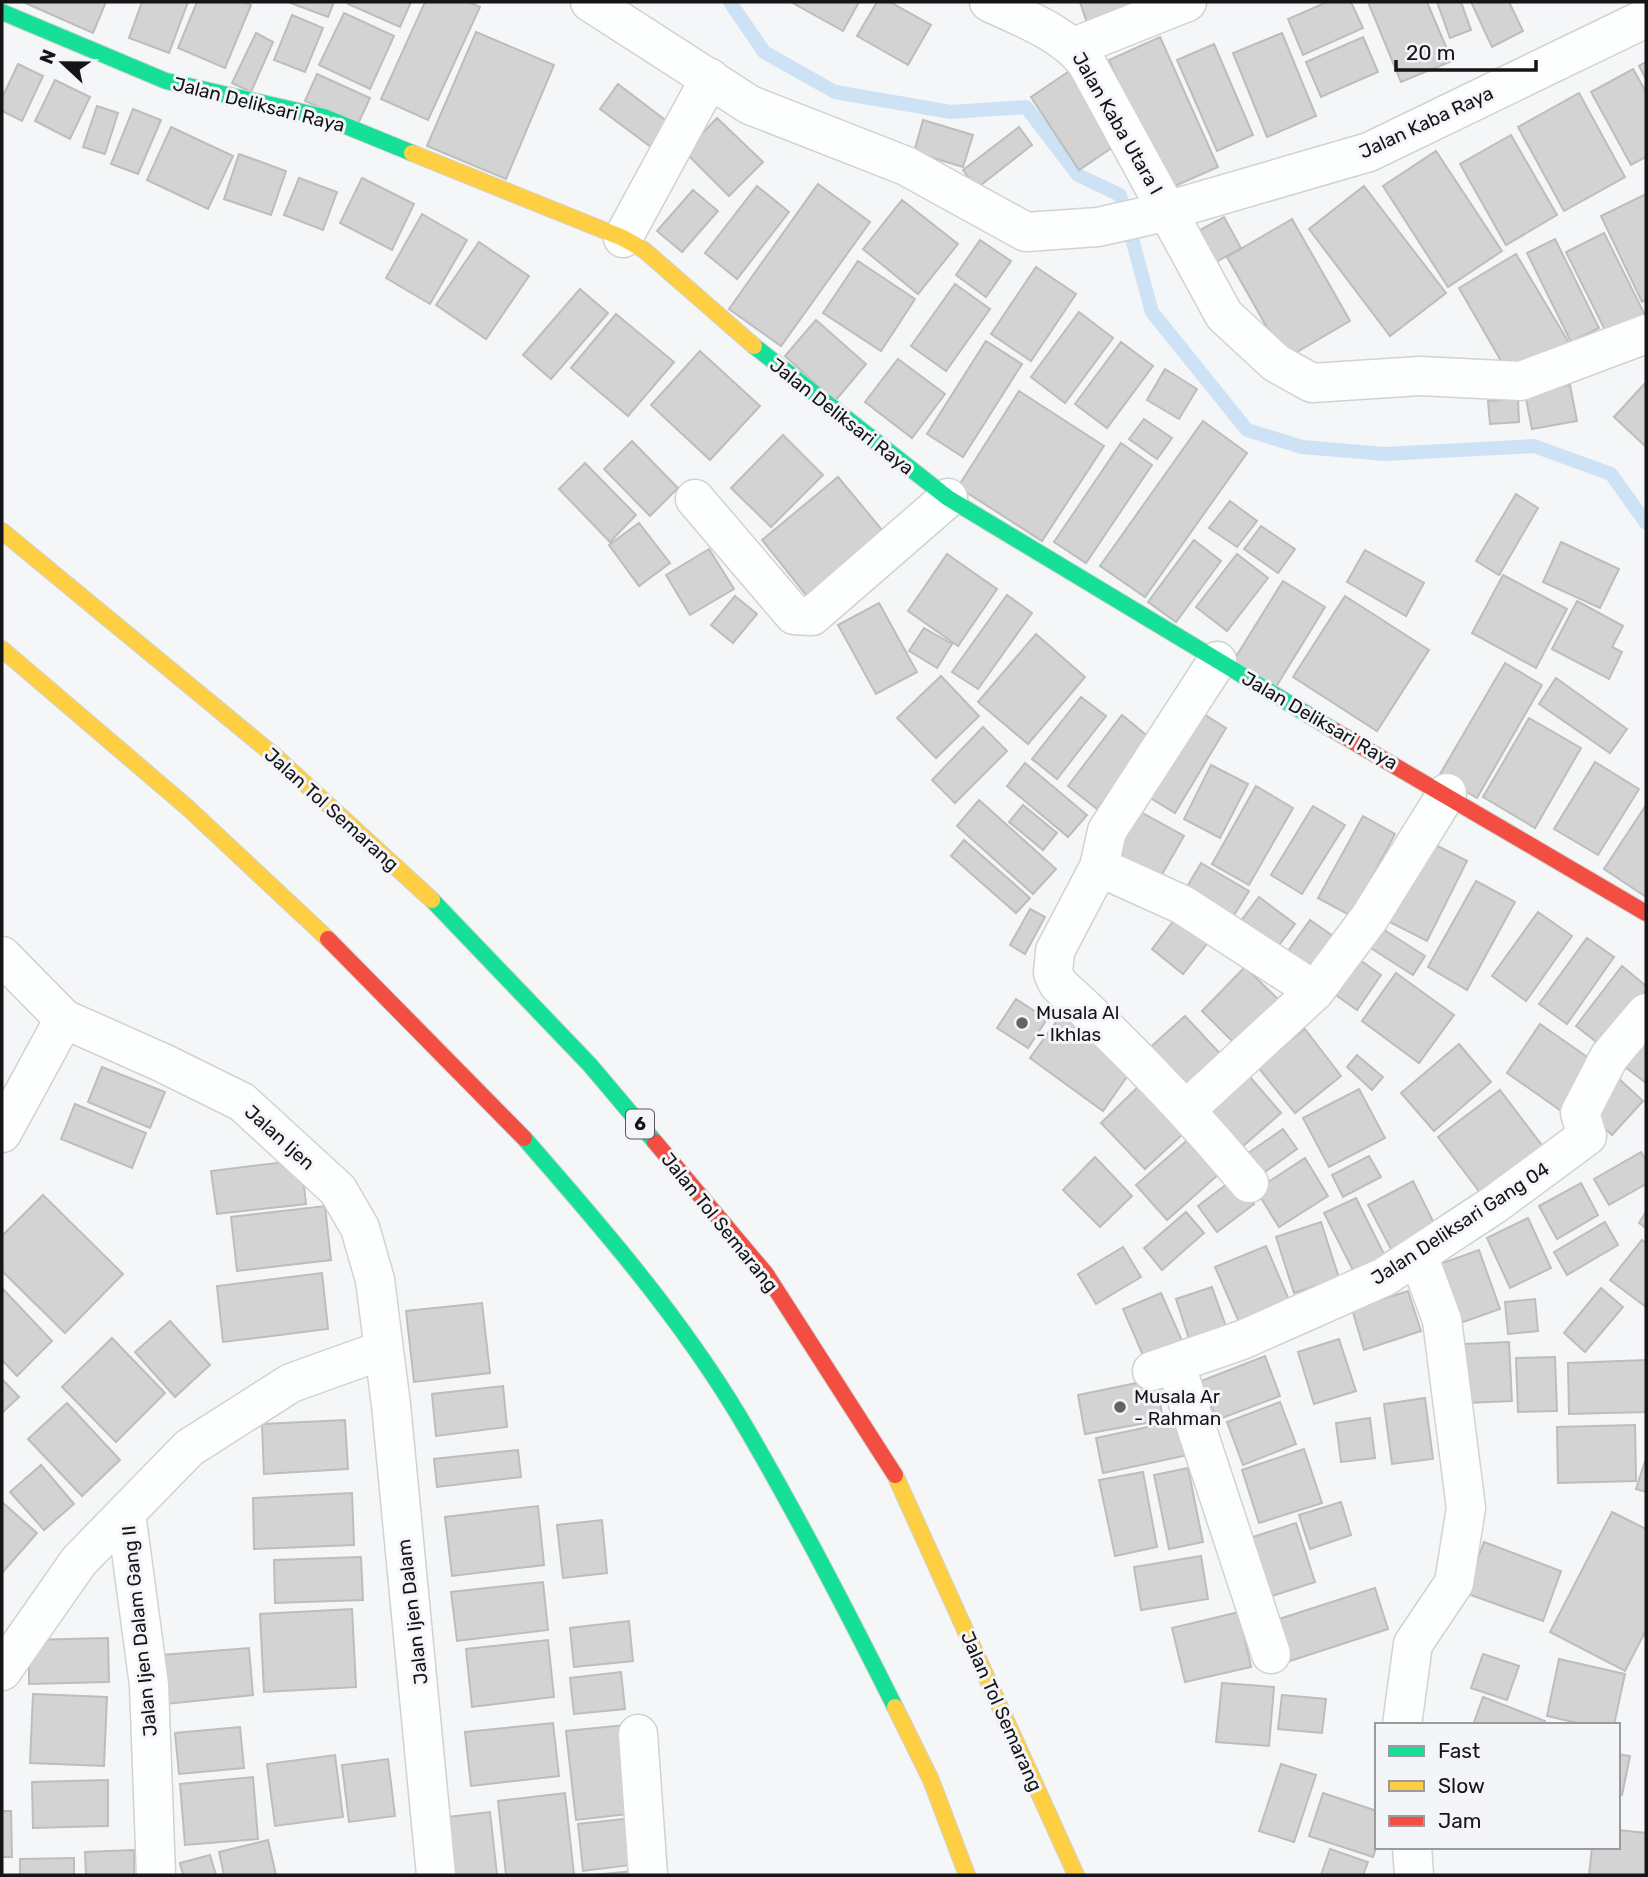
<svg xmlns="http://www.w3.org/2000/svg" width="1648" height="1877" font-family="Rubik,sans-serif">
	<rect width="100%" height="100%" fill="#f4f6f8"/>
	<g fill="none" stroke-linecap="round" stroke-linejoin="round">
		<path stroke="#cde2f4" stroke-width="14" d="M730,2L764,52L835,92L951,112L1026,107L1078,175L1120,195L1152,312L1247,430L1302,447L1385,454L1534,446L1611,474L1646,523"/>
	</g>
	<path fill="#d3d3d4" stroke="#bcbdbd" stroke-width="2" d="M23,2H106L93,33Z
		M142,2H188L169,53L129,38Z
		M197,2H243L251,5L225,68L178,48Z
		M288,2H334L328,17Z
		M349,2H411L400,27L348,4Z
		M425,2H469L480,7L428,120L381,99Z
		M791,2H859L843,31Z
		M877,2H890L931,25L908,65L857,36Z
		M1080,2H1136L1090,32Z
		M1327,2H1351L1363,28L1303,55L1288,19Z
		M1368,2H1427L1452,61L1401,82Z
		M1437,2H1461L1471,30L1450,38Z
		M1471,2H1509L1523,31L1492,47Z
		M344,13L394,36L370,89L319,65Z
		M292,15L323,28L305,72L274,60Z
		M476,32L554,65L506,179L427,146Z
		M256,33L273,42L251,92L232,83Z
		M1282,33L1316,116L1267,137L1233,53Z
		M1160,37L1218,167L1166,190L1109,60Z
		M1363,37L1378,72L1321,97L1306,62Z
		M1214,44L1253,135L1217,151L1177,60Z
		M1646,62V79L1639,66Z
		M18,64L43,76L22,121L2,111V98Z
		M1633,69L1646,92V157L1631,165L1591,92Z
		M1071,70L1119,143L1079,170L1031,97Z
		M317,74L370,98L358,124L305,101Z
		M55,80L90,97L70,139L35,121Z
		M618,84L673,126L655,150L600,109Z
		M1579,93L1625,177L1564,211L1518,127Z
		M97,106L118,113L105,154L83,147Z
		M133,109L161,120L138,174L111,164Z
		M717,118L763,162L729,196L685,152Z
		M923,120L973,135L963,167L914,152Z
		M171,127L233,156L208,209L147,180Z
		M1019,127L1032,145L977,188L963,170Z
		M1511,135L1557,215L1506,245L1460,164Z
		M1436,151L1502,251L1448,287L1383,186Z
		M239,154L286,171L271,215L224,199Z
		M299,178L337,192L323,230L284,215Z
		M362,178L414,204L392,250L340,223Z
		M818,184L870,222L781,346L729,309Z
		M757,186L789,212L737,279L705,253Z
		M1364,186L1446,293L1390,336L1309,229Z
		M693,190L718,211L682,252L657,231Z
		M1646,194V300L1642,302L1601,216Z
		M902,200L958,244L918,294L863,249Z
		M422,214L467,240L430,304L386,278Z
		M1224,217L1241,248L1209,266L1191,235Z
		M1292,219L1350,321L1285,359L1227,257Z
		M1604,233L1645,315L1607,334L1566,252Z
		M1555,239L1599,328L1571,342L1527,253Z
		M980,240L1011,261L986,297L956,275Z
		M479,242L529,276L486,339L436,305Z
		M1516,254L1569,343L1511,378L1459,288Z
		M858,261L915,299L881,351L823,313Z
		M1036,267L1076,294L1031,361L991,334Z
		M955,284L990,309L946,371L911,346Z
		M580,289L608,313L551,379L523,355Z
		M1079,312L1113,338L1065,403L1031,377Z
		M616,314L674,362L628,416L571,368Z
		M816,320L866,364L835,401L785,356Z
		M986,341L1022,364L963,457L927,434Z
		M1121,342L1153,366L1107,428L1075,404Z
		M700,351L760,406L710,460L651,405Z
		M898,359L945,394L912,438L865,402Z
		M1165,369L1197,389L1179,419L1147,400Z
		M1646,382V447L1614,417Z
		M1570,385L1577,421L1532,429L1525,394Z
		M1019,391L1104,446L1042,541L958,487Z
		M1518,399L1519,422L1490,424L1488,401Z
		M1144,419L1172,438L1157,459L1129,439Z
		M1203,421L1247,453L1145,597L1100,566Z
		M783,435L823,475L771,527L731,488Z
		M632,441L678,488L650,516L604,469Z
		M1121,443L1152,465L1086,563L1054,542Z
		M585,463L636,515L610,542L559,489Z
		M838,477L888,537L811,601L762,540Z
		M1516,494L1538,508L1499,575L1476,561Z
		M1230,501L1257,521L1237,547L1209,528Z
		M639,523L670,563L639,586L609,545Z
		M1261,526L1295,549L1278,573L1244,549Z
		M1194,540L1221,561L1176,622L1148,602Z
		M1561,542L1619,569L1600,608L1543,582Z
		M709,549L734,589L690,615L666,575Z
		M1365,550L1424,583L1406,616L1347,582Z
		M947,554L997,589L958,646L908,611Z
		M1237,554L1268,578L1227,631L1196,607Z
		M1503,575L1567,609L1536,668L1472,633Z
		M1283,581L1325,607L1274,690L1232,663Z
		M1007,595L1032,613L978,689L952,672Z
		M735,596L757,614L733,643L711,625Z
		M1345,596L1429,650L1377,731L1293,677Z
		M1577,601L1623,626L1612,647L1622,652L1609,679L1552,649Z
		M879,603L917,672L876,694L838,625Z
		M924,628L952,644L937,668L909,651Z
		M1036,634L1085,677L1028,744L978,702Z
		M1505,663L1542,685L1477,798L1439,776Z
		M941,676L979,716L936,758L897,718Z
		M1556,678L1627,729L1610,753L1539,704Z
		M1081,697L1106,716L1057,779L1032,759Z
		M1194,708L1226,728L1175,813L1144,794Z
		M1122,715L1151,739L1097,809L1068,786Z
		M1529,718L1581,748L1535,828L1483,797Z
		M983,727L1007,751L955,803L932,780Z
		M1595,762L1639,789L1598,855L1554,829Z
		M1025,763L1087,815L1068,837L1007,786Z
		M1211,765L1248,784L1220,838L1184,819Z
		M1256,786L1293,808L1249,885L1212,864Z
		M979,800L1056,869L1033,894L957,826Z
		M1023,805L1057,833L1043,850L1009,822Z
		M1646,805V897L1604,869Z
		M1313,806L1345,825L1302,894L1271,875Z
		M1139,811L1184,836L1156,885L1111,859Z
		M1363,816L1395,834L1351,916L1318,898Z
		M1422,838L1467,861L1427,941L1380,917Z
		M964,840L1030,898L1016,913L951,856Z
		M1201,863L1249,891L1228,925L1181,897Z
		M1476,881L1515,902L1467,990L1428,967Z
		M1259,897L1295,924L1270,957L1234,930Z
		M1030,909L1045,917L1025,954L1010,945Z
		M1538,912L1572,936L1526,1001L1492,976Z
		M1178,915L1210,940L1183,974L1152,949Z
		M1310,920L1343,943L1313,984L1281,961Z
		M1378,926L1425,956L1413,975L1366,945Z
		M1587,938L1614,957L1567,1024L1539,1004Z
		M1350,953L1381,975L1357,1010L1326,988Z
		M1622,966L1646,986V991L1603,1047L1576,1026Z
		M1245,967L1286,1007L1243,1052L1202,1011Z
		M1396,973L1454,1015L1419,1063L1362,1021Z
		M1016,999L1047,1019L1028,1048L997,1028Z
		M1061,1015L1133,1068L1103,1111L1030,1058Z
		M1185,1016L1226,1060L1186,1097L1145,1052Z
		M1646,1021V1083L1616,1060Z
		M1540,1024L1600,1066L1567,1115L1507,1073Z
		M1305,1029L1341,1076L1295,1113L1257,1066Z
		M1459,1044L1491,1082L1434,1131L1401,1093Z
		M1357,1055L1383,1077L1372,1090L1347,1067Z
		M102,1067L165,1092L150,1128L88,1102Z
		M1244,1070L1281,1113L1235,1153L1199,1110Z
		M1617,1077L1643,1101L1612,1135L1586,1111Z
		M1140,1085L1185,1132L1145,1169L1101,1123Z
		M1359,1089L1385,1138L1329,1167L1303,1118Z
		M1500,1090L1547,1152L1485,1199L1438,1137Z
		M75,1104L146,1133L132,1168L61,1139Z
		M1283,1129L1297,1149L1255,1179L1241,1158Z
		M1198,1131L1228,1166L1167,1220L1136,1185Z
		M1641,1152L1646,1160V1184L1609,1205L1594,1179Z
		M1369,1156L1381,1177L1343,1197L1332,1175Z
		M1095,1157L1132,1196L1100,1227L1063,1190Z
		M1305,1158L1328,1196L1279,1227L1256,1190Z
		M301,1160L306,1204L217,1214L211,1171Z
		M1235,1178L1254,1204L1217,1232L1198,1206Z
		M1413,1181L1438,1231L1394,1255L1368,1205Z
		M1581,1183L1598,1215L1557,1239L1539,1206Z
		M43,1195L123,1274L65,1333L2,1271V1236Z
		M1356,1198L1387,1260L1356,1276L1324,1213Z
		M325,1206L331,1260L237,1271L231,1217Z
		M1186,1212L1204,1233L1162,1270L1144,1248Z
		M1646,1212V1228L1639,1223Z
		M1528,1218L1551,1268L1510,1288L1487,1238Z
		M1321,1222L1339,1278L1294,1293L1276,1237Z
		M1605,1222L1618,1245L1567,1275L1554,1252Z
		M1642,1240L1646,1243V1307L1610,1280Z
		M1266,1246L1292,1307L1242,1329L1215,1267Z
		M1123,1247L1141,1277L1096,1304L1078,1274Z
		M1479,1250L1500,1309L1455,1325L1434,1266Z
		M322,1273L328,1329L223,1342L217,1286Z
		M1212,1287L1230,1338L1193,1351L1176,1299Z
		M2,1288L52,1341L17,1376L2,1360Z
		M1601,1288L1623,1307L1585,1352L1564,1333Z
		M1408,1291L1421,1331L1364,1350L1352,1309Z
		M1161,1293L1183,1343L1145,1360L1123,1309Z
		M1535,1299L1538,1331L1508,1334L1505,1302Z
		M482,1303L490,1373L414,1382L406,1311Z
		M170,1321L210,1365L175,1397L135,1352Z
		M112,1338L165,1393L116,1442L62,1387Z
		M1339,1339L1356,1391L1314,1404L1298,1352Z
		M1509,1342L1512,1401L1467,1403L1465,1344Z
		M1265,1356L1280,1396L1217,1420L1201,1381Z
		M1555,1357L1557,1411L1518,1412L1516,1358Z
		M1646,1360V1412L1569,1414L1568,1363Z
		M2,1379L19,1397L2,1413Z
		M1156,1379L1163,1420L1085,1434L1078,1395Z
		M503,1386L507,1427L436,1436L432,1394Z
		M1425,1398L1433,1459L1392,1464L1384,1404Z
		M1280,1402L1296,1444L1243,1465L1227,1422Z
		M67,1403L120,1460L82,1496L28,1439Z
		M1370,1418L1375,1458L1341,1462L1336,1423Z
		M345,1420L348,1469L264,1474L262,1424Z
		M1181,1420L1188,1455L1103,1473L1096,1438Z
		M1635,1425L1636,1481L1558,1483L1557,1427Z
		M1304,1449L1322,1503L1259,1523L1242,1470Z
		M518,1450L521,1477L437,1487L434,1459Z
		M1646,1458V1492L1636,1489Z
		M41,1465L74,1504L44,1530L10,1492Z
		M1188,1468L1203,1542L1169,1549L1154,1475Z
		M1143,1472L1157,1547L1115,1556L1099,1480Z
		M352,1493L354,1545L254,1549L253,1498Z
		M2,1502L37,1533L2,1573Z
		M1341,1502L1351,1535L1310,1549L1299,1515Z
		M538,1506L544,1565L452,1576L445,1517Z
		M1612,1512L1646,1529V1630L1625,1671L1550,1632Z
		M602,1520L607,1573L563,1578L557,1525Z
		M1296,1523L1315,1582L1269,1597L1250,1538Z
		M1484,1542L1561,1571L1543,1621L1465,1593Z
		M1201,1556L1208,1599L1141,1610L1134,1567Z
		M361,1557L363,1600L275,1603L274,1560Z
		M543,1582L548,1630L457,1641L451,1592Z
		M1375,1588L1388,1629L1287,1662L1273,1621Z
		M352,1609L356,1687L264,1692L260,1614Z
		M1239,1612L1251,1667L1185,1682L1172,1628Z
		M629,1621L633,1661L574,1667L570,1628Z
		M108,1638L109,1682L29,1684V1640Z
		M548,1640L554,1697L472,1707L466,1649Z
		M249,1648L253,1695L166,1704L162,1655Z
		M1483,1654L1519,1666L1507,1700L1471,1688Z
		M1559,1659L1625,1674L1614,1725H1586L1547,1716Z
		M621,1672L625,1709L574,1714L570,1678Z
		M1222,1683L1274,1687L1269,1746L1216,1742Z
		M33,1694L107,1697L104,1766L30,1763Z
		M1282,1695L1326,1699L1322,1733L1278,1729Z
		M1483,1697L1545,1721L1544,1725H1473Z
		M553,1723L559,1776L471,1786L465,1732Z
		M626,1725L636,1813L576,1820L566,1731Z
		M240,1727L244,1768L179,1774L175,1733Z
		M1618,1754L1630,1756L1622,1795L1618,1794Z
		M335,1755L343,1817L275,1826L267,1764Z
		M388,1759L395,1816L349,1822L342,1765Z
		M1281,1764L1316,1775L1294,1842L1259,1831Z
		M253,1777L258,1839L185,1845L180,1784Z
		M108,1780V1826L33,1828L32,1782Z
		M565,1793L574,1875H506L498,1801Z
		M1323,1793L1377,1811V1845L1373,1857L1309,1836Z
		M2,1811H11L12,1857H2Z
		M490,1812L497,1875H445L439,1818Z
		M633,1818L639,1864L583,1871L578,1824Z
		M1618,1830L1646,1833V1875H1589L1592,1847H1618Z
		M268,1840L276,1875H224L219,1852Z
		M1330,1849L1368,1862L1363,1875H1321Z
		M134,1850V1875H86L85,1852Z
		M210,1855L216,1875H183L180,1863Z
		M74,1858V1875H20V1859Z
		M633,1871L634,1875H593Z"/>
	<g fill="none" stroke-linecap="round" stroke-linejoin="round">
		<defs>
			<path id="street" d="M590,2L750,105L906,166L1026,232L1098,227L1156,214L1369,152L1646,18
				M989,2C1024,19 1061,31 1086,62L1224,315L1276,363L1312,383L1420,376L1521,381L1646,334
				M1074,47L1187,2
				M623,238L710,78
				M695,499L794,615L812,616L948,498
				M1217,661L1107,831L1099,867L1055,951L1053,973L1058,984C1127,1046 1189,1111 1249,1183
				M1099,867L1183,905L1315,991
				M2,956L64,1019L163,1063L242,1102L338,1190L360,1228L375,1280L391,1405L436,1875
				M1187,1109L1315,991L1370,917L1447,793
				M2,1133L64,1019
				M1175,1363L1271,1654
				M1152,1371L1242,1340L1384,1277L1495,1204L1587,1136L1580,1113L1609,1057L1646,1013
				M126,1513L149,1685L156,1875
				M2,1671L79,1561L189,1448L291,1383L383,1350
				M1402,1725L1413,1644L1454,1583L1466,1508L1442,1320L1418,1255
				M638,1734L648,1875
				M1412,1847L1414,1875"/>
			<path id="fast" d="M2,12L166,81L324,117L412,153
				M754,346L948,498L1335,731
				M432,900L590,1065L655,1142
				M524,1138C601,1226 679,1316 739,1416C795,1510 846,1609 895,1707"/>
			<path id="slow" d="M412,153L623,238L644,250L754,346
				M2,531L276,757L432,900
				M2,649L188,808L328,939
				M895,1475L1076,1875
				M895,1707L931,1780L967,1875"/>
			<path id="jam" d="M1335,731L1646,913
				M328,939L524,1138
				M655,1142L766,1274L895,1475"/>
		</defs>
		<use href="#street" stroke="#d1d2d3" stroke-width="41"/>
		<use href="#fast" stroke="#d1d2d3" stroke-width="18"/>
		<use href="#slow" stroke="#d1d2d3" stroke-width="18"/>
		<use href="#jam" stroke="#d1d2d3" stroke-width="18"/>
		<use href="#street" stroke="#fdfefe" stroke-width="38"/>
		<use href="#fast" stroke="#16e098" stroke-width="16"/>
		<use href="#slow" stroke="#ffcf43" stroke-width="16"/>
		<use href="#jam" stroke="#f24e42" stroke-width="16"/>
	</g>
	<g fill="#636466" stroke="#f3f5f9" stroke-width="2.5">
		<circle cx="1022" cy="1023" r="7"/>
		<circle cx="1120" cy="1407" r="7"/>
	</g>
	<g text-anchor="middle" stroke-width="6" stroke-linejoin="round" paint-order="stroke">
		<rect fill="#f3f5f9" stroke="#58585b" stroke-width="2" x="626" y="1109.5" width="28" height="29" rx="5"/>
		<g font-size="18" font-weight="bold" fill="#151517">
			<text x="640" y="1130">6</text>
		</g>
		<g font-size="19" fill="#151517" stroke="#f3f5f9">
			<text transform="translate(259 104) rotate(14)" y="7">Jalan Deliksari Raya</text>
			<text transform="translate(1426 122) rotate(-25)" y="7">Jalan Kaba Raya</text>
			<text transform="translate(1118 123) rotate(60)" y="7">Jalan Kaba Utara I</text>
			<text transform="translate(842 416) rotate(38)" y="7">Jalan Deliksari Raya</text>
			<text transform="translate(1320 720) rotate(30)" y="7">Jalan Deliksari Raya</text>
			<text transform="translate(332 809) rotate(42)" y="7">Jalan Tol Semarang</text>
			<text transform="translate(280 1137) rotate(42)" y="7">Jalan Ijen</text>
			<text transform="translate(720 1222) rotate(51)" y="7">Jalan Tol Semarang</text>
			<text transform="translate(1460 1223) rotate(-33)" y="7">Jalan Deliksari Gang 04</text>
			<text transform="translate(412 1612) rotate(-97)" y="7">Jalan Ijen Dalam</text>
			<text transform="translate(139 1631) rotate(-96)" y="7">Jalan Ijen Dalam Gang II</text>
			<text transform="translate(1002 1711) rotate(66)" y="7">Jalan Tol Semarang</text>
		</g>
		<g font-size="19" fill="#151517" stroke="#f3f5f9" text-anchor="start">
			<text x="1036" y="1019">Musala Al<tspan x="1036" dy="22">- Ikhlas</tspan></text>
			<text x="1134" y="1403">Musala Ar<tspan x="1134" dy="22">- Rahman</tspan></text>
		</g>
	</g>
	<rect width="1648" height="1877" fill="none" stroke="#151517" stroke-width="7"/>
	<rect x="1375" y="1723" width="245" height="126" fill="#f3f5f9" stroke="#9a9b9f" stroke-width="2"/>
	<rect x="1389" y="1746" width="35" height="10" fill="#16e098" stroke="#9a9b9f" stroke-width="2"/>
	<text x="1438" y="1758" font-size="21" fill="#151517">Fast</text>
	<rect x="1389" y="1781" width="35" height="10" fill="#ffcf43" stroke="#9a9b9f" stroke-width="2"/>
	<text x="1438" y="1793" font-size="21" fill="#151517">Slow</text>
	<rect x="1389" y="1816" width="35" height="10" fill="#f24e42" stroke="#9a9b9f" stroke-width="2"/>
	<text x="1438" y="1828" font-size="21" fill="#151517">Jam</text>
	<g transform="translate(63 63) rotate(292)" stroke="#f3f5f9" stroke-width="5" paint-order="stroke">
	<path d="M0-5L12 26L0 18L-12 26Z" fill="#151517"/>
	<text y="-10" font-size="19" font-weight="bold" text-anchor="middle" fill="#151517">N</text>
	</g>
	<path d="M1396 60v10h140v-10" fill="none" stroke="#151517" stroke-width="3.5"/>
	<text x="1406" y="60" font-size="21" fill="#151517" stroke="#f3f5f9" stroke-width="5" paint-order="stroke">20 m</text>
</svg>
